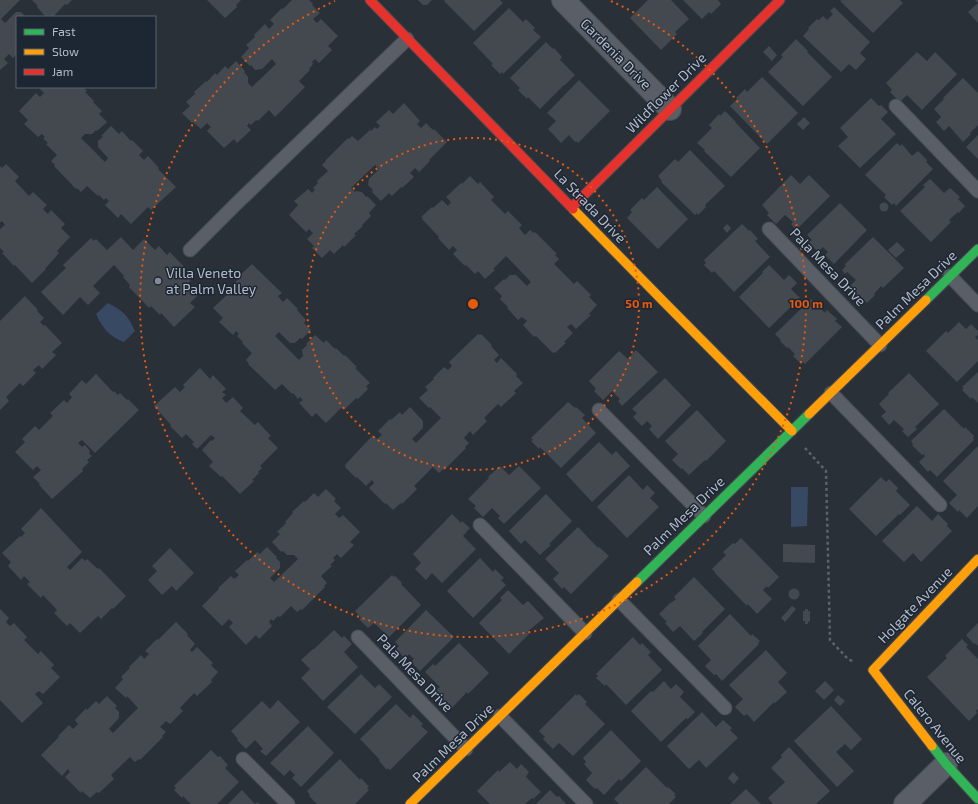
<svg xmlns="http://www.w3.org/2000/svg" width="978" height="804" font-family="'Exo 2',sans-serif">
	<rect width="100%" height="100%" fill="#2a3038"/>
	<path fill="#384963" d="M108,303C123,311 128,315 135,331L124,342C109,336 103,329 96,314Z
		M791,487H808L807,526L791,527Z"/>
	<path fill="#444950" d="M0,0H20L1,19L5,23L16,12H21L26,17H17V54L13,58L9,54L4,59L8,63L0,70Z
		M32,0H72L67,5L65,4L53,17H50L48,15L46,17L37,7L38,6Z
		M207,0H241L236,5L237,7L225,18Z
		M292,0H309L313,4L312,5L320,13L313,19L317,23L321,19L338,36L328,46L332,50L319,63L315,59L312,62L313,64L309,69L310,70L299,81L305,87L275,117L269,110L258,121L256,120L251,125L249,123L247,126L251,130L237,143L234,139L224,148L207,131L211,127L207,123L201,129L193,122L192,123L182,113L190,106L186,102L195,94L194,92L206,81L207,82L215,73L217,75L225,66L228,69L236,61L245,71L244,72L248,77V83L252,87L276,64L272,59L262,69L255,70L251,65L250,66L241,57L249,48L246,45L255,37L254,35L265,24L269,29L274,24L270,20L282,8L283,9Z
		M418,0H432L427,5H423Z
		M445,0H500L503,3L474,31L444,1Z
		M648,0H671L689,19L675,32L677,34L661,50L630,18Z
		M683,0H718L721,4L711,14L709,12L702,19Z
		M842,0H900L903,3L873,33L840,1Z
		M975,0H978V23L968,12L978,3Z
		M834,7L870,42L860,53L866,59L856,70L849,64L841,72L803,36L809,29L808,28L817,19L819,20L823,16L827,20L833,14L830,11Z
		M509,8L523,22L526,19L535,28L533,30L541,37L503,74L502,72L500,74L491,65L493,64L473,43Z
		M796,39L808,51L807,52L832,77L803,106L768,72L783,57L781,55Z
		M546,42L553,49L554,48L562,57L560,60L575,75L565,85H564L540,109L528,97L527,99L518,90L520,88L510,78Z
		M769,46L777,55L772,61L763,52Z
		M917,52L927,61L935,52L957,74L922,110L907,95L900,102L890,92L892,90L886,83Z
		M762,77L798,113L767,144L730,106L737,99L736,98L745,89L747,92Z
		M963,78L978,93V125L970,133L971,134L963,142L949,126L944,131L936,122L941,117L934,109L944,99L943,98Z
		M579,80L610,111L578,143L576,141L575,142L569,135L561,143L548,129L556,121L547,113Z
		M38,87H83L87,91L85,92L94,101L93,102L102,111L99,114L107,122L97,131L96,130L92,134H85L81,138L105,162L108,158L98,147V141L103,137L101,136L111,126L119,134L122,131L131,141L132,140L143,151L139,155L144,160L148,156L159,168L158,169L176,187L151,210L148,207L131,224L121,214L118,218L105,205L109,201L106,198L104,200L99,195L98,196L87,186L81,192L77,188L76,189L54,166L55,165L51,161L57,155L46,144L48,143L43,138L45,137L42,134L38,137L24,124L28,120L19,111L36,93L40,97L44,93Z
		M871,98L879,106L881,105L888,112L881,119L896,134L860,168L838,146L848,137L840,128Z
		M404,103L420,121L417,124L421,128L426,123L433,130L434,129L447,142L429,160L430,161L419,172L415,168L410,173L414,177L402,188L401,187L392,196L389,193L381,201L372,192L373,190L368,185L369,179L379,169L375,165L351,188L355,192L356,191L362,192L366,197L367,196L376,205L369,213L371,216L362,225L363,226L354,234L356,235L344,247L343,245L334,254L330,250L322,258L312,248L314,246L307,239L313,233L309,229L306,232L289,215L298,205L294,201L308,189L312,193L315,190L313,188L318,183L317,181L328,171L322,165L326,161H325L348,138L349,139L352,136L358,141L370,130L371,131L375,127L377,129L380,126L376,122L389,110L393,114Z
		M725,111L736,122H735L760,148L731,177L704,151L705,150L697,143L712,128L709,125L719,114L720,116Z
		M804,117L810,123L803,130L797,124Z
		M978,135V159L966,147Z
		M897,143L900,146L902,144L912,156L918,151L927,160L926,162L933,169L896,206L894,203L892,205L884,197L886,195L865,175Z
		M690,150L725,186L705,205L706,207L698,215L697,213L695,215L661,182L662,181L658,176L675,159L678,162Z
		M6,164L19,177L15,181L29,196L33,192L47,205L43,209L48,214L51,210L65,224L61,228L70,237L57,251L59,253L45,269H46L32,283L15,265L14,266L2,253L4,252L0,248V229L5,225L2,221L0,223V166L2,168Z
		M791,175L800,184L809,175L830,196L796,230L791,224L793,222L785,215L776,224L767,215L769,213L762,205Z
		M470,176L478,184L480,182L494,197L491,200L505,214L508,211L522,225L519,228L525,235L530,230L534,233L535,232L557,254L555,255L559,259L554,264L574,284L577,281L591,295L589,297L597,305L589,314L591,315L576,329L571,324L567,327L573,333L564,342L566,343L555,353L554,352L553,353L536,336L534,337L523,325L527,321L522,317L518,320L507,308L508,307L500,299L502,296L494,288L504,279L505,280L510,275H516L527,286L531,282L506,256L493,269L495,270L485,279L478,271L475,274L466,265L465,266L453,254L457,250L453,246L449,250L438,238L439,237L422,219L423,218L421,217L432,207L433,208L442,200L448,206L451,202L446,197L461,183L462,184Z
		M930,179L944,193L950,188L960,197L958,199L965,206L959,213L958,212L949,220L951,222L931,242L900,211L925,187L923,185Z
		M657,187L688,219L658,249L627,218L632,212L630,210L642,198L644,200Z
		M879.5 207a4.5 4.5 0 1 1 9 0a4.5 4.5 0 1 1-9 0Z
		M840,203L867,230L834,264L825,255L828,252L823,247L818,252L809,242L812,240L807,235Z
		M727,224L731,228L727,233L723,228Z
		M742,224L749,231L750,230L758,239L755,241L770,257L734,292L714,271L712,273L704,265L706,263L704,260Z
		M121,237L133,250L144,239L155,250L159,246L167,255L170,252L186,269L183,271L191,280L188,283L199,294L190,303L195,307L174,327L161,313L160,315L151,306L149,308L129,287L130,285L123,277L124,276L114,265L93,286L100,293L88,305L80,297L63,315L41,292L66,268L63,265L91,238L94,241L96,239L107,250Z
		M873,237L904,268L883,288L881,286L874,294L875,295L867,303L859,295L858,296L849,287L856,280L847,272L845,274L842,270L846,266L845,264Z
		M897,242L905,250L896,258L888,250Z
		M252,264L282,293L278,296L283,302L287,298L298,309L297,310L306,320L304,323L311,330L302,339L300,338L295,343H290L279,332L275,336L299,360L303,356L302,350L307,345L306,344L315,335L324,343L326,340L335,349L336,348L344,356L345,355L357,367L355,368L370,383L366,386L368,389L358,399L356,398L344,410L341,408L326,423L316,413L312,417L299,403L303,400L300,397L298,399L293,393L292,394L282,384L275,390L271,386L248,364L249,363L246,360L252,353L242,343L243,342L237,336L239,334L236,331L233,335L219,322L223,318L213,308L230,292L234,296L239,291L233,285L239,278L238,277Z
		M769,265L784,280L789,275L797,283L791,289L800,298L769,328L739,297L763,273L762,272Z
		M25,296L38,310L37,311L44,318L40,322L44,326L45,325L62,343L52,352L56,355L42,369L39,365L33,370L36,373L23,386L20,383L6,397L9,401L0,410V321Z
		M811,299L825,313L827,310L837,319L835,321L842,327L805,364L803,362L801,364L793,356L795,354L788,347L787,348L780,341L781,340L775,334Z
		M959,322L966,329L971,324L978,331V335L975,337L978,340V361L957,382L926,351L946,331L948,333Z
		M478,334L480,335L481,334L492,345L491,346L499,355L494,360L497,363L501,358L517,374L516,376L523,383L514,391L516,393L501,407L498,404L484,418L487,421L473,435L470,431L464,438L469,443L465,447L466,448L444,470L443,469L439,473L433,467L414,486L417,489L402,504L401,503L393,510L386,503L385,504L369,488L374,483L372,480L366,486L357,477L356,478L345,467L346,466L345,465L373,435L377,439L382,435L378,431L390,419L391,420L400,412L402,415L410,407L423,421V428L412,439L416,443L441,418L430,407L429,408L419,398L428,390L425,387L434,379L433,378L444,367L448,370L452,366L449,362Z
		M636,350L658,372L622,406L618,401L620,399L612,391L603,400L594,391L596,389L589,381L619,351L628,359Z
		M200,368L210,379L213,375L226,389L222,392L226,395L222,398L226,403L233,397L243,408L240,411L255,425L258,422L271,436L268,438L278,448L260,466L262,468L258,472L259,473L252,480L254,481L240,494L222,476L221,477L209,466L213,462L202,450L211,440L212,441L215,438L211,435L197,449L192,444L194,442L186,434L182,438L170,426L171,425L154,406L175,387L180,392L185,387L183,385Z
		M978,372V403L972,397L971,399L962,390L964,388L962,387Z
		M909,373L939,404L915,427L917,429L908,437L902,431L904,429L894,420L889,425L881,416L886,412L879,404L889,394L888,393Z
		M96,374L113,392L114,391L118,395L120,393L127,400L128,399L139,410L95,453L82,440L78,443L82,447L85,445L90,451L89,453L92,456L87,460L89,462L82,469L83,471L52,499L39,485L40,484L33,477L41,470L37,466L33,470L15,452L25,442L22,439L35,426L39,430L53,416L50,413L64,400L67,403L72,397L69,394L82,380L86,384Z
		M665,378L691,405L658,439L649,429L652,426L647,421L642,426L633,417L637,413L632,409Z
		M568,402L575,408L576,407L585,415L582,418L596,433L561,468L540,447L539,449L531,441L533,440L531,438Z
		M944,409L964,429L965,427L974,436L973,438L974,440L937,477L930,470L928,472L919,462L925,456L923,454L922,455L912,445L913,444L911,441Z
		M697,410L726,441L706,461L705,460L689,475L682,468L681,469L672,460L678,454L665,441Z
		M599,442L612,455L616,451L630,466L592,502L566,474Z
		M978,446V506L967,518L959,510L958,512L949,503L957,495L943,481Z
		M500,466L509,475L519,466L541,488L504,524L498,518L500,516L492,508L483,517L474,508L476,506L468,499L489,478L488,477Z
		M629,475L643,490L647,485L655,493L650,498L659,507L627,538L597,507Z
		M881,477L886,482L889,479L898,488L896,491L910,505L900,515L899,514L876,536L849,509Z
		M326,489L336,499L334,501L341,508L335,514L339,518L343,515L360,532L350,542L354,545L341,558L337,554L333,558L335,560L330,565L332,566L321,576L327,583L324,586L325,587L302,610L301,609L297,612L291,606L280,617L278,616L273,621L271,619L269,622L272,626L259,639L256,635L246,645L229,627L233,623L229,619L222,626L202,606L219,589L218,588L231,576L234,579L239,575L235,571L247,560L248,561L257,552L260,554L267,547L277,557L276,558L280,562V568L270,578L274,582L298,559L294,555H287L283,551L281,552L272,542L280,534L277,532L286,523L285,522L293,513L292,512L304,501L305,502L314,493L318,497Z
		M546,494L572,521L549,544L551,545L540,555L525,540L521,544L509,531Z
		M917,506L932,521L938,514L948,524L947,526L952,531L921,562L913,553L904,562L882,541Z
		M41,508L82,552L67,567L70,570L82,558L85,561L87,559L98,569L99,568L126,596L113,609L112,608L101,619L98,616L80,633L70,623L67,626L54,613L57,610L43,595L41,598L27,584L30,582L24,576L21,580L8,566L11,562L2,553L20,536L21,537L25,533L21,529Z
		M452,514L461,523L462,521L470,528L463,536L476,549L442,583L432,573L426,580L415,569L421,563L413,554Z
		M578,527L598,548L599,547L609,556L571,594L564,587L562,589L553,579L559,573L545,559Z
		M741,538L779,577L768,588L767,586L763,590L772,599L757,614L748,604L747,606L715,573V572L712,569L726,555L723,552L733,543L735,544Z
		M783,544L815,545V563L783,562Z
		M170,548L194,573L176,591L172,586L162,595L148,580L157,571L152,566Z
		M480,558L493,572L495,569L504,578L501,580L506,585L473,618L447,591Z
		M392,575L394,577L395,576L402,583L401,584L421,605L389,637L374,623L368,628L359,619L361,618L355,611Z
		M694,577L725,609L702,632L703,633L694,641L680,626L673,632L665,623L667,622L659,614L671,602V603L676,599L674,597Z
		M788.5 594a5.5 5.5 0 1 1 11 0a5.5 5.5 0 1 1-11 0Z
		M508,590L523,605L528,601L544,618L527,632L529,634L509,654L479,623L502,600L500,598Z
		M792,606L796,609L785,622L781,618Z
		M0,609L9,618L6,622L10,626L14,623L27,637L24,640L38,654L41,651L54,665L51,668L60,677L43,694L39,691L35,694L43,703L22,723L0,700Z
		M805,609H808V611H810V621L808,622V624H805V621H803V611H805Z
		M426,610L454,637L420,671L411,662L414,659L409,654L405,659L396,649L399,646L395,642Z
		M730,614L751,636L752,634L760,641L758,643L759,644L722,681L716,674L714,675L705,666L711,660L698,646Z
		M176,622L188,634L187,635L195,644L190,650L192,652L197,647L213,663L211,665L218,672L211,680L212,682L197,696L194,693L180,708L183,711L170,724L166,721L160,727L166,732L162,736L163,737L140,760L139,759L135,762L130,757L111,775L114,779L99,793L97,792L90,798L82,791L81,793L65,777L70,772L68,769L62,776L41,755L59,737L58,736L69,725L73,729L78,724L75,720L86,708L87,710L96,701L99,704L107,696L117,706L115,708L119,712V718L109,729L113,733L138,708L127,696L126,698L115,688L123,679L121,677L130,668L129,667L141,655L144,659L149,654L145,651L157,639L158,640Z
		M978,623V646L975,643L974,644L966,635Z
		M334,630L342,638L344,636L352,644L344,652L358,667L323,701L301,678L310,669L301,660L313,649H314Z
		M633,637L640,645L642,643L651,652L648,655L662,670L626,705L606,684L605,686L596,678L598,676L596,674Z
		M962,639L968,645L966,647L978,659V709L976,711L977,713L969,721L927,677L947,658L945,656Z
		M459,643L489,673L468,694L467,692L452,708L444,700L443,702L434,692L440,687L425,672L433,664L435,666Z
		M766,650L787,673L778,682L787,692L775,703L774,702L754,722L747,714L744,716L735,707L743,699L729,685Z
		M361,674L375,688L379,684L392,697L355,734L327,707Z
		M664,681L671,689L676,684L684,692L680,697L695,712L688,719L686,718L661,742L631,711L651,691L653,692Z
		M825,681L834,690L824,700L815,691Z
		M576,694L577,696L579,694L587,702L585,704L605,724L573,756L559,743L553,749L543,739L545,737L539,731Z
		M838,695L845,701L840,706L834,700Z
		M278,700L300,722L266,756L260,751L263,749L255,740L246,749L237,740L238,739L231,731L262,701L270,709Z
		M396,704L410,718L413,714L423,724L421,726L428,732L390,770L388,768L387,770L379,761L380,760L360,739Z
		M831,706L862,739L851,750L845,744L836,752L854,771L837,787L794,741Z
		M702,712L716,727L723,720L732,728L730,730L738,738L706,768L699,760L689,769L667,746Z
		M308,726L334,753L301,787L292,778L295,775L290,770L284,776L270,763Z
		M611,730L641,761L621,781L619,779L604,795L597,788L595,789L586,780L592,773L584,764L586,762L583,758Z
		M789,747L830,791L816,804H773L768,798L785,782L771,768L782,757L781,755Z
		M211,750L218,757L220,756L228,765L225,768L239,782L217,804H191L183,796L182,798L174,790L176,788L174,786Z
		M340,759L360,780L361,778L369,787L367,788L369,790L355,804H317L309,796L310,795L307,791Z
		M510,762L517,769L521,764L529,772L526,777L541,792L533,799L532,798L525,804H490L477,791L498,770L499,772Z
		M646,767L667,788L668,787L676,794L674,795L676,797L669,804H619L614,799Z
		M733,772L739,778L734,784L728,778Z
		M746,789L761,804H730Z
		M242,790L255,804L257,802L260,804H228Z
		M550,790L557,797L559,796L566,804H536Z"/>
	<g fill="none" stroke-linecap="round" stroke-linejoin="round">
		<defs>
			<path id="lane" d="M896,106L978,191
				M769,229L880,345
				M190,250L235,205L407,39
				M950,276L978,305
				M831,393L940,505
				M599,410L704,516
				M480,525L585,633
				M619,600L725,708
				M358,637L466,749
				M500,716L586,804
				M243,759L288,804"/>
			<path id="street" d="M563,0L670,109
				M905,804L946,764"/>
			<path id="fast" d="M926,300L978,249
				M637,582L809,414
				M932,746L946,764L978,799"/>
			<path id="slow" d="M573,209L666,304L792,431
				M809,414L926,300
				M932,746L873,670L978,559
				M410,804L637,582"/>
			<path id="jam" d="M370,0L573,209
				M572,207L780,0"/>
		</defs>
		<use href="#lane" stroke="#484c53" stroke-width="15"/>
		<use href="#street" stroke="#484c53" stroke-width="24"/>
		<use href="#fast" stroke="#484c53" stroke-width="11"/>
		<use href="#slow" stroke="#484c53" stroke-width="11"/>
		<use href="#jam" stroke="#484c53" stroke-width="11"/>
		<path stroke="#5d636a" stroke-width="2.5" stroke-dasharray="3 3" stroke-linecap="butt" d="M805,448L826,471L830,640L848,659L854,662"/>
		<use href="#lane" stroke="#5a5e66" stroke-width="13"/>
		<use href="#street" stroke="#5a5e66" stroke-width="22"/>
		<use href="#fast" stroke="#30b455" stroke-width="9"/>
		<use href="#slow" stroke="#ff9f0a" stroke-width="9"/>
		<use href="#jam" stroke="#e5322d" stroke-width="9"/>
	</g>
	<g fill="none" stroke="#e8590c" stroke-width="2" stroke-dasharray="2 4">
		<circle cx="473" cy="304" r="166"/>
		<path d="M611 1A333 333 0 1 1 335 1"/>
	</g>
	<circle fill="#848b96" stroke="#1d2633" stroke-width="1.5" cx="158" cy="281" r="4"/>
	<g text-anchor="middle" stroke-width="3" stroke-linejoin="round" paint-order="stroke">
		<g font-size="14" fill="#b4bcc9" stroke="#1d2633">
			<text transform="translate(616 54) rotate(45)" y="5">Gardenia Drive</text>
			<text transform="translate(666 93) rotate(-45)" y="5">Wildflower Drive</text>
			<text transform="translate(590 206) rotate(46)" y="5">La Strada Drive</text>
			<text transform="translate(828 267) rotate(46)" y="5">Pala Mesa Drive</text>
			<text transform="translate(916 290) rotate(-44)" y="5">Palm Mesa Drive</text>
			<text transform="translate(684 516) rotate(-44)" y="5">Palm Mesa Drive</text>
			<text transform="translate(915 605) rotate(-46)" y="5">Holgate Avenue</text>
			<text transform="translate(415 673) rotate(46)" y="5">Pala Mesa Drive</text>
			<text transform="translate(935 726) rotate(51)" y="5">Calero Avenue</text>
			<text transform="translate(453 743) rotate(-44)" y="5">Palm Mesa Drive</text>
		</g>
		<g font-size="14" fill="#b4bcc9" stroke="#1d2633" text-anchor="start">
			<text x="166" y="278">Villa Veneto<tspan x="166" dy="16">at Palm Valley</tspan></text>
		</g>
	</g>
	<circle cx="473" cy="304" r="6" fill="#e8590c" stroke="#1d2633" stroke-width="2"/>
	<g font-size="12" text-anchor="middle" font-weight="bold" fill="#e8590c" stroke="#1d2633" stroke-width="3" stroke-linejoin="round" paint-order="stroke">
		<text x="639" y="308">50 m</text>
		<text x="806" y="308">100 m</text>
	</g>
	<rect x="16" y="16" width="140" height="72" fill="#1d2633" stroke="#59626f"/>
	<rect x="24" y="29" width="20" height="6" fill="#30b455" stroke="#59626f"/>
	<text x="52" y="36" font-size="12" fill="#b4bcc9">Fast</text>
	<rect x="24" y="49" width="20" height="6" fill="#ff9f0a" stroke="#59626f"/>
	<text x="52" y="56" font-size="12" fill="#b4bcc9">Slow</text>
	<rect x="24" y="69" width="20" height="6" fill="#e5322d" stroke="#59626f"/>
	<text x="52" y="76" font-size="12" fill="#b4bcc9">Jam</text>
</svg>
